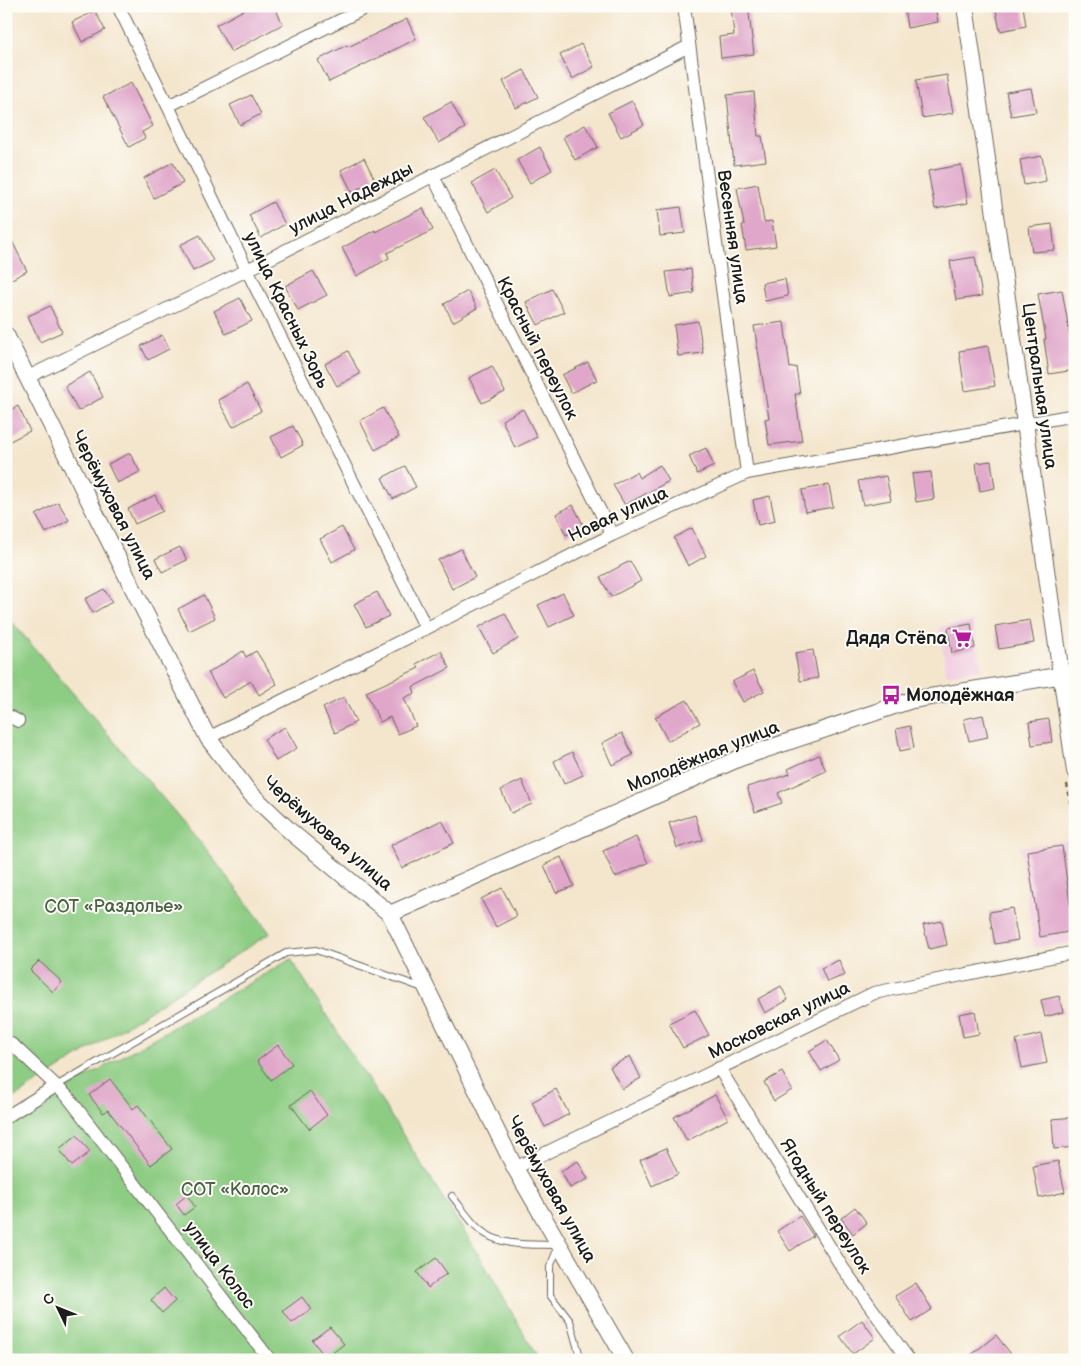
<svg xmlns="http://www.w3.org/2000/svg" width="1081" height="1366" font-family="'Balsamiq Sans',sans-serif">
	<rect width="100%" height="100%" fill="#fdfcf7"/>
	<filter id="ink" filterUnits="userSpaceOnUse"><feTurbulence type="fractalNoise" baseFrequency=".02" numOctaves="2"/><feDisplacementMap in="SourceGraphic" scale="10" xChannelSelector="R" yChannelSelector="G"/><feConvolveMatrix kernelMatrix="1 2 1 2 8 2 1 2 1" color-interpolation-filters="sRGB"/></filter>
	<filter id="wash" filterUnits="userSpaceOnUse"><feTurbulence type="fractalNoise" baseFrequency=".0096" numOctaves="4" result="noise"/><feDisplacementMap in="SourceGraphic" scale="20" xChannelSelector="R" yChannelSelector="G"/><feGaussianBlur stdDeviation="1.12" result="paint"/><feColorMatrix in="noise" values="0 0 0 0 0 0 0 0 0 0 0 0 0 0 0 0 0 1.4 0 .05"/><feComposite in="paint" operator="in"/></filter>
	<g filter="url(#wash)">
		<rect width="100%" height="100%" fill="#f4e6cd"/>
		<path fill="#f2cfe1" d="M973,621L982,669L947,675L939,627Z
			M1072,840L1075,858V942L1034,948L1020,847Z"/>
		<path fill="#8dcc83" stroke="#547450" d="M6,615L202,844L270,933L6,1103Z
			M291,959L476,1250L539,1360H6V1127L69,1087Z"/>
		<g id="blocks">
			<path fill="#e0a7ca" d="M251,6H274L283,24L231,52L216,25Z
				M731,6H748L754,54L721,58L719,37L734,35Z
				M904,6H935L938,22L907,28Z
				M1018,6H1023L1026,26L1000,31L996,10Z
				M95,11L105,30L82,42L72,22Z
				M407,19L416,39L329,82L318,60L347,45L348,47Z
				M581,44L594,67L572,79L560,55Z
				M524,70L538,97L516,108L503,81Z
				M947,75L953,113L922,118L916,80Z
				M131,83L153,126L142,132L145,138L129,147L103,97Z
				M1031,88L1036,112L1011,116L1006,92Z
				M754,92L758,136H762L766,161L734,165L727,95Z
				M251,95L261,114L240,125L230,105Z
				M632,101L644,125L621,137L608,113Z
				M451,102L465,128L439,143L424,117Z
				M585,125L598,147L575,160L563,137Z
				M540,147L552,170L530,183L517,160Z
				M1042,156L1046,181L1024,185L1020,160Z
				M364,158L375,180L352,192L341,170Z
				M173,162L183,183L154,198L144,178Z
				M961,165L968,203L935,209L928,171Z
				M495,170L511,198L488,212L472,183Z
				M758,184L764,222L772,221L776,246L746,250L742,225H744L737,188Z
				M273,202L285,224L261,238L249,215Z
				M681,207L685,233L660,236L657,210Z
				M423,208L433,230L387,253L389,258L357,276L342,248L375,230V232Z
				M1052,224L1055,250L1032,252L1029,227Z
				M6,229L27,271L10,280L6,272Z
				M200,235L213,261L193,271L180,245Z
				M975,257L982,296L956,300L950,261Z
				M691,269L694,293L670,297L666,272Z
				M313,271L327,295L298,310L285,286Z
				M785,279L788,296L765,301L762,283Z
				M552,289L564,312L538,325L526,302Z
				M1062,290L1070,336H1071L1075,370L1049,374L1044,339H1046L1038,294Z
				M468,291L477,308L453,322L444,304Z
				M240,298L252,321L226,334L214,311Z
				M50,306L62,332L40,342L28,316Z
				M698,321L703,353L678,356L674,325Z
				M784,322L790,368L796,367L800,394H795L802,441L769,445L765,419L769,418L754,326Z
				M162,335L169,349L148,360L141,346Z
				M988,346L995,386L965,391L959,351Z
				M348,351L360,374L337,386L325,364Z
				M588,362L597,380L571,393L562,375Z
				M492,366L505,392L482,403L469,378Z
				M90,372L103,397L78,411L65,386Z
				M247,384L261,411L233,427L218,400Z
				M18,406L30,431L6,443V412Z
				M383,408L399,437L375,450L360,421Z
				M523,409L537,437L515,448L502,420Z
				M293,426L303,445L281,457L271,437Z
				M706,448L714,466L697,474L689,456Z
				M130,453L140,472L117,483L108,464Z
				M991,461L995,488L980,491L976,463Z
				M660,465L669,481L625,505L613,485L636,472L639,478Z
				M405,466L416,487L393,499L382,478Z
				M931,472L934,499L916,502L912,474Z
				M886,476L891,500L863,505L858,481Z
				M829,485L833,507L805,512L802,490Z
				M155,495L163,511L135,524L128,509Z
				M770,496L775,521L758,525L753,500Z
				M58,502L69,520L46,533L36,515Z
				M573,505L584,526L566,535L556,514Z
				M342,527L354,550L332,562L320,539Z
				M692,528L706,556L688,566L674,538Z
				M180,547L187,560L162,572L155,559Z
				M461,549L475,577L452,589L438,560Z
				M630,561L641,581L611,597L600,577Z
				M104,589L112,602L93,613L85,599Z
				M377,592L389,616L366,627L354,604Z
				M563,593L574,615L549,627L538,605Z
				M204,595L215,618L189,631L178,609Z
				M505,613L518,639L493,653L479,627Z
				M1030,620L1034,643L999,649L995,626Z
				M971,624L975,648L952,653L948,628Z
				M813,650L818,678L800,681L795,653Z
				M243,651L246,657L256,651L277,684L259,695L251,681L223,698L208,673Z
				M441,651L450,668L413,687L415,693L404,698L416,726L398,734L390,717L380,722L366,692L419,668L416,664Z
				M753,671L764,691L743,702L732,682Z
				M344,697L356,722L335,733L323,708Z
				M687,700L700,723L668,741L655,717Z
				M983,715L988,737L969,741L964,719Z
				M1049,719L1052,742L1032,745L1029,722Z
				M910,726L914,748L900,751L896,729Z
				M285,727L297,748L276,761L264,739Z
				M622,733L633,755L612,765L602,743Z
				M572,752L583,775L564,784L554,761Z
				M819,755L826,771L778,793L782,803L755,812L747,787L790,774L788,769Z
				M522,780L532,804L511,813L501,790Z
				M695,815L703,840L677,848L669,823Z
				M442,820L454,843L402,868L391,845Z
				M636,837L648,863L615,877L603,851Z
				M1062,846L1074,931L1040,937L1027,851Z
				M561,857L574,886L556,893L544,865Z
				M502,888L517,916L496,927L481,899Z
				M1012,908L1018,940L995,944L989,912Z
				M942,921L947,945L929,949L923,925Z
				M839,960L845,975L827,982L821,968Z
				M39,961L62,982L53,992L30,970Z
				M781,986L788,1000L765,1013L758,999Z
				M1059,996L1063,1012L1045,1017L1041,1000Z
				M695,1010L709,1035L683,1048L669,1023Z
				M975,1011L979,1034L963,1037L959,1014Z
				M1041,1034L1047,1063L1022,1068L1016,1040Z
				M827,1040L839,1060L821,1071L809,1051Z
				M278,1045L292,1064L271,1080L257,1061Z
				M630,1056L641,1078L622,1089L610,1067Z
				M782,1072L792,1090L774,1101L764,1082Z
				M110,1079L133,1109L138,1105L172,1149L151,1165L108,1110L103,1113L89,1095Z
				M556,1089L569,1114L545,1127L532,1102Z
				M310,1091L327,1115L309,1129L291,1105Z
				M715,1095L728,1119L687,1141L674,1117Z
				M1075,1117V1147L1054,1149L1052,1119Z
				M77,1135L90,1152L72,1166L59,1149Z
				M666,1148L678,1174L652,1186L640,1160Z
				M578,1161L588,1179L570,1188L561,1171Z
				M1058,1161L1065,1192L1039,1198L1033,1166Z
				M187,1195L195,1207L184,1215L176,1204Z
				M855,1207L867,1223L853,1234L841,1218Z
				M800,1216L813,1236L790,1251L777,1231Z
				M436,1258L447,1273L428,1288L417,1272Z
				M916,1283L932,1309L912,1322L895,1296Z
				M164,1288L175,1301L162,1313L151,1300Z
				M302,1297L311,1309L292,1323L283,1311Z
				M862,1320L875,1338L853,1354L840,1336Z
				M330,1327L344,1344L326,1358L312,1340Z
				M996,1335L1011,1354L1004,1360H965Z"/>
		</g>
	</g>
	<g filter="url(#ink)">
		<use href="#blocks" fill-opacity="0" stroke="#68635a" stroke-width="1"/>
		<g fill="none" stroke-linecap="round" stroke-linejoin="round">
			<defs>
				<path id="service" d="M56,1086L286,953L316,950L423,988
					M452,1196C460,1206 469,1220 479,1229C500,1248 533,1244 559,1245L550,1267V1295L570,1321L581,1360"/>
				<path id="minor" d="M118,6L168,106L247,270L426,628
					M684,6L747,473
					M168,106L369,6
					M433,176L612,535
					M28,377L247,270L689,46
					M6,715L18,721
					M208,738L612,535L747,473L1075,415
					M6,1041L14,1046L68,1097L270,1360
					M719,1068L842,1267L909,1360
					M6,1117L56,1086
					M515,1168L874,993L1075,952"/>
				<path id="tertiary" d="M965,6L1075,771
					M6,335L208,738L248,791L291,832L390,914L515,1168L626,1360
					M390,914L740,758L912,700L1075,673"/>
			</defs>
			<use href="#service" stroke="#68635a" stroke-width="8"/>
			<use href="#minor" stroke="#68635a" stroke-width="14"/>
			<use href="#tertiary" stroke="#68635a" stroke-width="18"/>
			<path stroke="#68635a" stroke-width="2.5" stroke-dasharray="4 4" stroke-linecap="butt" d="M1067,784L1075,833"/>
			<use href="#service" stroke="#fff" stroke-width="6"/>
			<use href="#minor" stroke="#fff" stroke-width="12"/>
			<use href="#tertiary" stroke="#fff" stroke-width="16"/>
		</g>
	</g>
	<defs>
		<symbol id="supermarket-bare" viewBox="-9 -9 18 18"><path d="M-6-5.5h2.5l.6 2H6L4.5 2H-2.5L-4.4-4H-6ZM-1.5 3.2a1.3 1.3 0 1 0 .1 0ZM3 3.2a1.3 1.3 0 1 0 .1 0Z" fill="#b5179e" stroke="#fdfcf7" stroke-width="2.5" paint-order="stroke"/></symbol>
		<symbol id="bus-bare" viewBox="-9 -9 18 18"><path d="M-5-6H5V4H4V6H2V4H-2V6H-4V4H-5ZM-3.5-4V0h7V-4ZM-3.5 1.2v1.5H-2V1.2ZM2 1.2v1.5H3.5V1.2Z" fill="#b5179e" stroke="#fdfcf7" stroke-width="2.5" paint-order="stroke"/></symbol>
	</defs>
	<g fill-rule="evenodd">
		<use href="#supermarket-bare" x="948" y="624" width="28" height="28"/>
		<use href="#bus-bare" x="877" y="681" width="28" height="28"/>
	</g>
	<g text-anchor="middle" stroke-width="4" stroke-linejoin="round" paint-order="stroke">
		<g font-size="18" fill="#1c1c1c" stroke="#fdfcf7">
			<text transform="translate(351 198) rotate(-27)" y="6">улица Надежды</text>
			<text transform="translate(733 237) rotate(82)" y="6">Весенняя улица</text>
			<text transform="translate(287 310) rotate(64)" y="6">улица Красных Зорь</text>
			<text transform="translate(538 348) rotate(63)" y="6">Красный переулок</text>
			<text transform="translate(1040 386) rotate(82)" y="6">Центральная улица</text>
			<text transform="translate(114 505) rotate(63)" y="6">Черёмуховая улица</text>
			<text transform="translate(618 514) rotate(-25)" y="6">Новая улица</text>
			<text transform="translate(703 756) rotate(-22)" y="6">Молодёжная улица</text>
			<text transform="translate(328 833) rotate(41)" y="6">Черёмуховая улица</text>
			<text transform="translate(779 1020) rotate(-26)" y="6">Московская улица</text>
			<text transform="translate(552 1189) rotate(61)" y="6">Черёмуховая улица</text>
			<text transform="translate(826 1206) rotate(58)" y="6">Ягодный переулок</text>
			<text transform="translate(220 1265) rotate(53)" y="6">улица Колос</text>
		</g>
		<g font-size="18" font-weight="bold" fill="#1c1c1c" stroke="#fdfcf7" text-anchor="end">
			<text x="947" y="644">Дядя Стёпа</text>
			<text x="906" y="701" text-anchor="start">Молодёжная</text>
		</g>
		<g font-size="18" fill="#496245" stroke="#fdfcf7">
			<text x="114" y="912">СОТ «Раздолье»</text>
			<text x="235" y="1195">СОТ «Колос»</text>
		</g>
	</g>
	<rect width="1081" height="1366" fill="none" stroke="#fdfcf7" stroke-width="25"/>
	<g transform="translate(58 1308) rotate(313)" stroke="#fdfcf7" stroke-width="4" paint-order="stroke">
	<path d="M0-4L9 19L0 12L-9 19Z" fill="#1c1c1c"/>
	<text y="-8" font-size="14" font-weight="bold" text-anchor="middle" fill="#1c1c1c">С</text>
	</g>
</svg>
